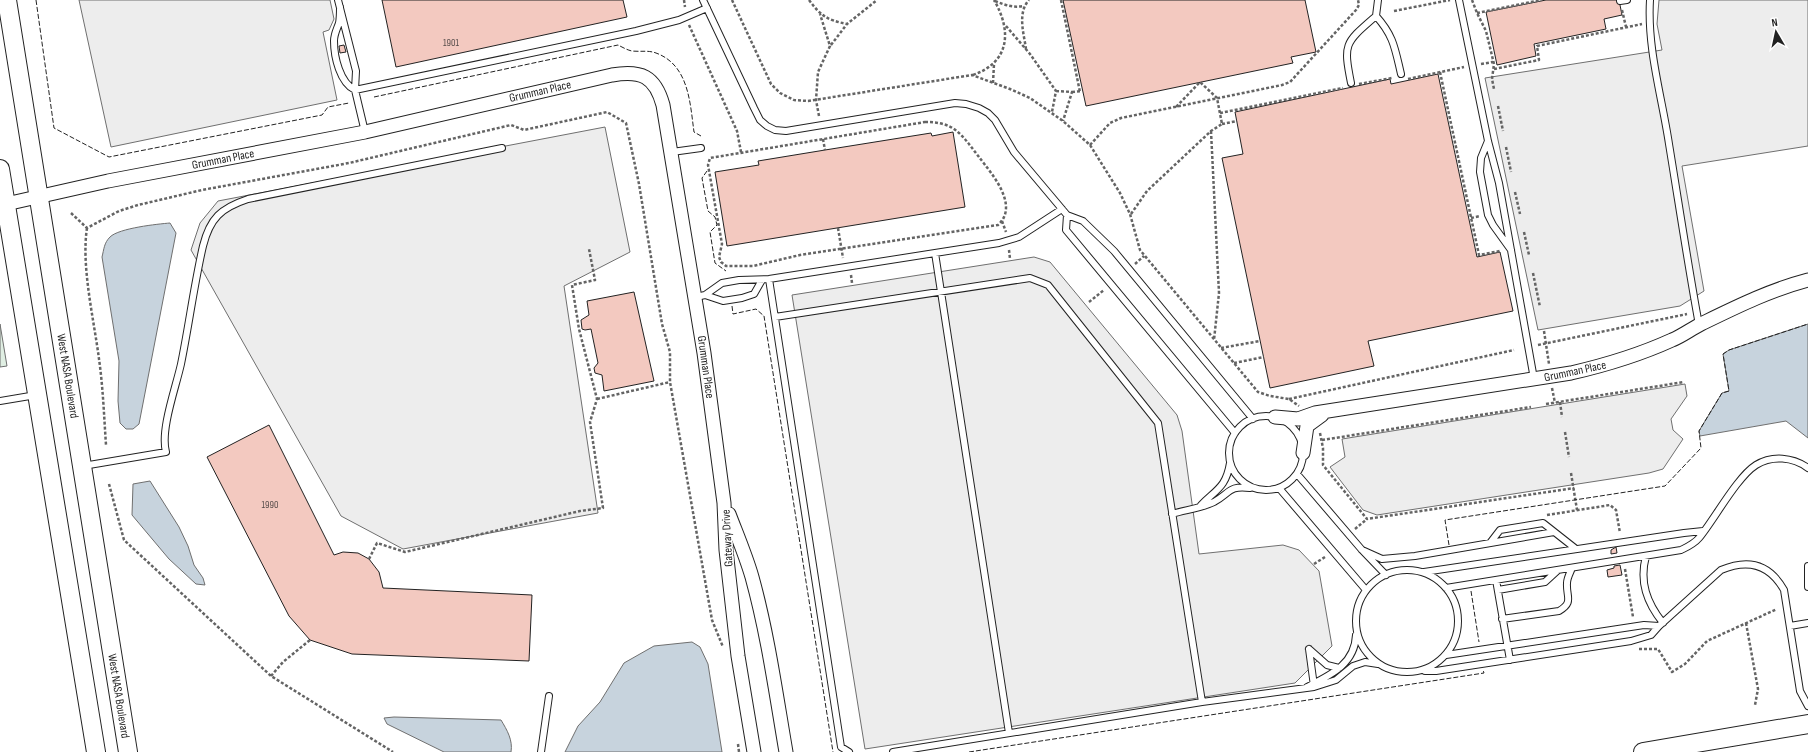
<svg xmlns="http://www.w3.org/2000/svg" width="1808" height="752" font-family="'Sofia Sans Condensed',sans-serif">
	<rect width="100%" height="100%" fill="#fff"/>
	<path fill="#e0efe3" stroke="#6f6f6f" d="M0,324L7,366L0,367Z"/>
	<path fill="#ededed" stroke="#6f6f6f" d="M79,0H330L334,19L329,30L323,32L337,100L111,147Z
		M1659,0H1808V146L1682,166L1704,291L1680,306L1538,330L1485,78L1662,50L1657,24Z
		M605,127L630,252L564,286L598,513L403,549L341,516L191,250L200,223L218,201Z
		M1034,257L1050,262L1177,415L1182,431L1199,554L1283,545L1299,550L1319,571L1332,646L1295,683L865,749L792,295Z
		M1685,384L1687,396L1671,419L1673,430L1683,439L1663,469L1649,473L1377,515L1363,510L1330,467L1345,457L1342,439Z"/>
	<path fill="#c7d3dd" stroke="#6f6f6f" d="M170,223L176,233L139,424L133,429H126L120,423L118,401L119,361L102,257C104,249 104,243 110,237C119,228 158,224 170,223Z
		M1808,324V438L1786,421L1700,436L1699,431L1722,393L1729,391L1723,354L1729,350Z
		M150,481L179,527L188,546L194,565L203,578L205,585L196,584L169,559L132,515L133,484Z
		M692,642L700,647L708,664L722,752H565L578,726L600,702L624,663L654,646Z
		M394,717L501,720C507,730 513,740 511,752H444L387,724L384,718Z"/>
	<path fill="#f3c9c0" stroke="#222" d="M382,0H623L627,17L396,67Z
		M1063,0H1305L1316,52L1291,57L1293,63L1086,106Z
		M1546,0H1619L1622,15L1604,19L1606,29L1534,44L1536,56L1497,65L1486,12Z
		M344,45L346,52L340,53L339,46Z
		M1438,74L1477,257L1500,252L1513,311L1368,341L1374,366L1270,388L1222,158L1243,154L1235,112L1390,79L1391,84Z
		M953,132L965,207L727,246L715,172L759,165L758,161L825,150L931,133L932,136Z
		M634,292L654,381L604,391L602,375L595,373L594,368L598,363L591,329L585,330L582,329L581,320L589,315L587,301Z
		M269,425L334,555L343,552L358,553L369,559L379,572L383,588L532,595L529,661L352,654L310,640L289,616L207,457Z
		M1616,547L1617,553L1611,554V550Z
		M1620,565L1622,575L1608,577L1607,570L1614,568V566Z"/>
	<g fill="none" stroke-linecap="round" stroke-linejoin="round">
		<defs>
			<path id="service" d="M338,0L356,71L355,90L365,132
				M703,0L754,108L760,120L767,126L775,130L786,131L955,103L966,104L979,108L988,113L995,120L1014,152L1067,215L1083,221L1114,251L1253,419
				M1459,0L1488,141L1499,183L1534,379
				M1650,0C1647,49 1662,97 1669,144C1679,205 1688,265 1699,325
				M1620,1L1627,0
				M340,7C340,12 340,18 339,23C337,29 334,34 334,41C334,57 340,83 355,90L636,31L679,20L707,8
				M1376,16C1394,36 1395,49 1401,74
				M1351,83C1343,43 1345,43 1376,16L1378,0
				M1488,141L1481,158L1480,172L1488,215L1493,225L1511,250
				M672,152L701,148
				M1067,215L1066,230L1235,433
				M935,253L999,243L1019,237L1062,209
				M769,279L841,747L849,752
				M705,295L723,301L742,298L754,294L762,280
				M696,297L705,295L722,283L739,280L769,279L935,253L1009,733
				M775,317L1030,278L1048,285L1158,423L1202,702L893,752
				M0,401L36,395
				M1229 453a37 37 0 1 1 74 0a37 37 0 1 1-74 0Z
				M83,466L166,452C160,430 176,387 181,364C189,325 194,285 203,246C210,218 221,208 248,199L502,148
				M1297,474L1362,550L1386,575
				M1279,488L1366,590
				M1201,505C1217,489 1226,487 1230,463
				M1172,514C1185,510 1202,508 1214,502C1230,493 1229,485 1250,488
				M1490,543L1500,530L1543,523L1576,549
				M1362,550L1382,559L1415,556L1554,532
				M1646,556C1639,582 1647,603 1663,623
				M1808,566V587
				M1356 621a51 51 0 1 1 102 0a51 51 0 1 1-102 0Z
				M1424,572L1684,533L1703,531
				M1496,580L1510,660
				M1446,588L1681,550C1687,547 1694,544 1699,538C1714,520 1737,477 1756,465C1772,455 1793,457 1808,468
				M1498,590L1545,582L1557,571
				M1502,619L1559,611C1574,602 1566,597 1567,583C1567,578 1570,573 1572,568
				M1790,626L1808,623
				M1309,649L1314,686
				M1309,649L1327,665L1339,668
				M1446,655L1644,625L1659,626L1721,570C1747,559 1769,563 1784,590L1800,691L1808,706
				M1425,671H1436L1631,641L1651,635L1659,626
				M1307,687C1331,675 1355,664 1356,635
				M1202,702L1314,687L1336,680L1353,666L1365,662L1378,664
				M541,752L549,696"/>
			<path id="minor" d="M6,204L108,181L365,132L612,75C641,70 655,76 663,105L704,353L724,503L726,550L738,656L754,752
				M1275,417L1298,419L1315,413L1571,373C1606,365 1639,355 1672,340C1682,336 1691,329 1701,324C1736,307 1770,290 1808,280
				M1303,453L1307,426L1322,415
				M729,514C737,535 746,556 752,577C768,635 776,694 786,752"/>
			<path id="secondary" d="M7,0L128,752
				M0,169L96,752
				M1643,752L1808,724"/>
		</defs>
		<use href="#service" stroke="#222" stroke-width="8"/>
		<use href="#minor" stroke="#222" stroke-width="15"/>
		<use href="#secondary" stroke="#222" stroke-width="20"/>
		<path stroke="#646464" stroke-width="2.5" stroke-dasharray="3 2" stroke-linecap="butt" d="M684,0L685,7
			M732,0L771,84L780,93L794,100L808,101L972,75L1010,89L1030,98L1063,121L1090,145L1120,193L1130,214L1140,250L1258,392L1270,396L1289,399L1299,406
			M809,0C821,16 827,20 847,24L877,0
			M1061,0L1080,92
			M1472,0L1477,13L1486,31L1494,64L1492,79L1494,89
			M995,1C1005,5 1013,8 1023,6
			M1622,10L1626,27
			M1394,11L1450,0
			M1477,13L1541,0
			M689,25L737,131L741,152
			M1006,26L1030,54L1056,91L1052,112
			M831,45L847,24
			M1026,49C1024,34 1017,13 1029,0
			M1481,64L1493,62
			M1494,69L1539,60L1537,46L1642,24
			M1440,72L1479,255L1500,251
			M973,75C1010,62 1012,31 994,0
			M1408,79L1464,67
			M993,83L994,64
			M1359,84L1392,78
			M1056,91L1072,92L1063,121
			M1072,92L1082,91
			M1498,106L1503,131
			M1220,113L1343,88
			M819,116L816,100L818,72L830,46L820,14
			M925,122C935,122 945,123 954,129C964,136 971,147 979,157C991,173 1020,205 998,225L800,255L753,266H726L721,262L719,257L722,244L708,165L710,158Z
			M1222,124L1237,121
			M1211,131L1219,293L1214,340
			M823,139L825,150
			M1090,145L1110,123L1121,118L1282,85L1290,82L1356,10L1359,5L1358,0
			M1506,147L1511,172
			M1515,192L1520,214
			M71,213L87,228L119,211L138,205L202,190L349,163L511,125L524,130L607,112L626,123L639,184L662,324L670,352V382L712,620L723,647
			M1131,214L1147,191L1211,131L1222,124L1217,98L1200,82L1176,107
			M1471,218L1480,216
			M1002,221L1006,232
			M87,228C81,266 94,320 99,359C103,387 104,416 106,445
			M838,228L843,258
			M1524,232L1529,255
			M1009,250L1010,259
			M1135,264L1144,256
			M1533,273L1540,307
			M851,275L852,283
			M1089,302L1104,290
			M1544,331L1549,364
			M1538,345L1687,314
			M1221,348L1260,341
			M1234,363L1264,357
			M1552,388L1555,403
			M597,399L670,382
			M1289,399L1514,350
			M1560,402L1562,417
			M1546,404L1684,382
			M1565,432L1569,457
			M1320,433L1323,448V465L1367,519L1574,488
			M1322,440L1531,407
			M1571,473L1577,510
			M109,484L124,540L271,676L393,752
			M1547,515L1610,505L1616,510L1620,533
			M1355,529L1367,519
			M369,559L377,543L405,552L580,511L603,508L590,422L597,399L579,329L572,285L595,280L589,249
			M1314,564L1325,557
			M1625,569L1633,617
			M1746,623L1758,689L1755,705
			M1639,649H1658L1672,672L1685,664L1707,641L1777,609
			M271,676L283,662L310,640
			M738,744L739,752"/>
		<use href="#service" stroke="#fff" stroke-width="6"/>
		<use href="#minor" stroke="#fff" stroke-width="13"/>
		<use href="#secondary" stroke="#fff" stroke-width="18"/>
		<path stroke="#222" stroke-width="1" stroke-dasharray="5 2" stroke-linecap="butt" d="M36,0L54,128L109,157L322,115L328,107L349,103
			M374,97L618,45C622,47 627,50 632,51C641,52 648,50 656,53C689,65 690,103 694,132L701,136
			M707,171L702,178L708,211L715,217L717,225L710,232L715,263L726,271
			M732,306L733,314L756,309L764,316L833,752
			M1449,545L1445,520L1665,486L1701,448L1699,431L1722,393L1729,391L1723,354L1729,350L1808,324
			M1471,591L1479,642
			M969,752L1484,673L1483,670"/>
	</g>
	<g text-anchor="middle" stroke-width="3" stroke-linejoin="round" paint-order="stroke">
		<g font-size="10" fill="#564c4a">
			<text x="451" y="46">1901</text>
			<text x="270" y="508">1990</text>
		</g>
		<g font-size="12" fill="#222" stroke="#fff">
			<text transform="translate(540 91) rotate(-13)" y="4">Grumman Place</text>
			<text transform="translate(223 159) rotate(-11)" y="4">Grumman Place</text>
			<text transform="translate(706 367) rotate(82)" y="4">Grumman Place</text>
			<text transform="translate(1575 371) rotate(-12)" y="4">Grumman Place</text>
			<text transform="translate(68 376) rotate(81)" y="4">West NASA Boulevard</text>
			<text transform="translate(727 538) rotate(-93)" y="4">Gateway Drive</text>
			<text transform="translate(119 696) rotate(81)" y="4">West NASA Boulevard</text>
		</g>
	</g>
	<g transform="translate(1776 32) rotate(351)" stroke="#ffffff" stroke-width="3" paint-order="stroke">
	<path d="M0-3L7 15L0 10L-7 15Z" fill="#222222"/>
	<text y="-6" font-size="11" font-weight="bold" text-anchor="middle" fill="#222222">N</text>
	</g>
</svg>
